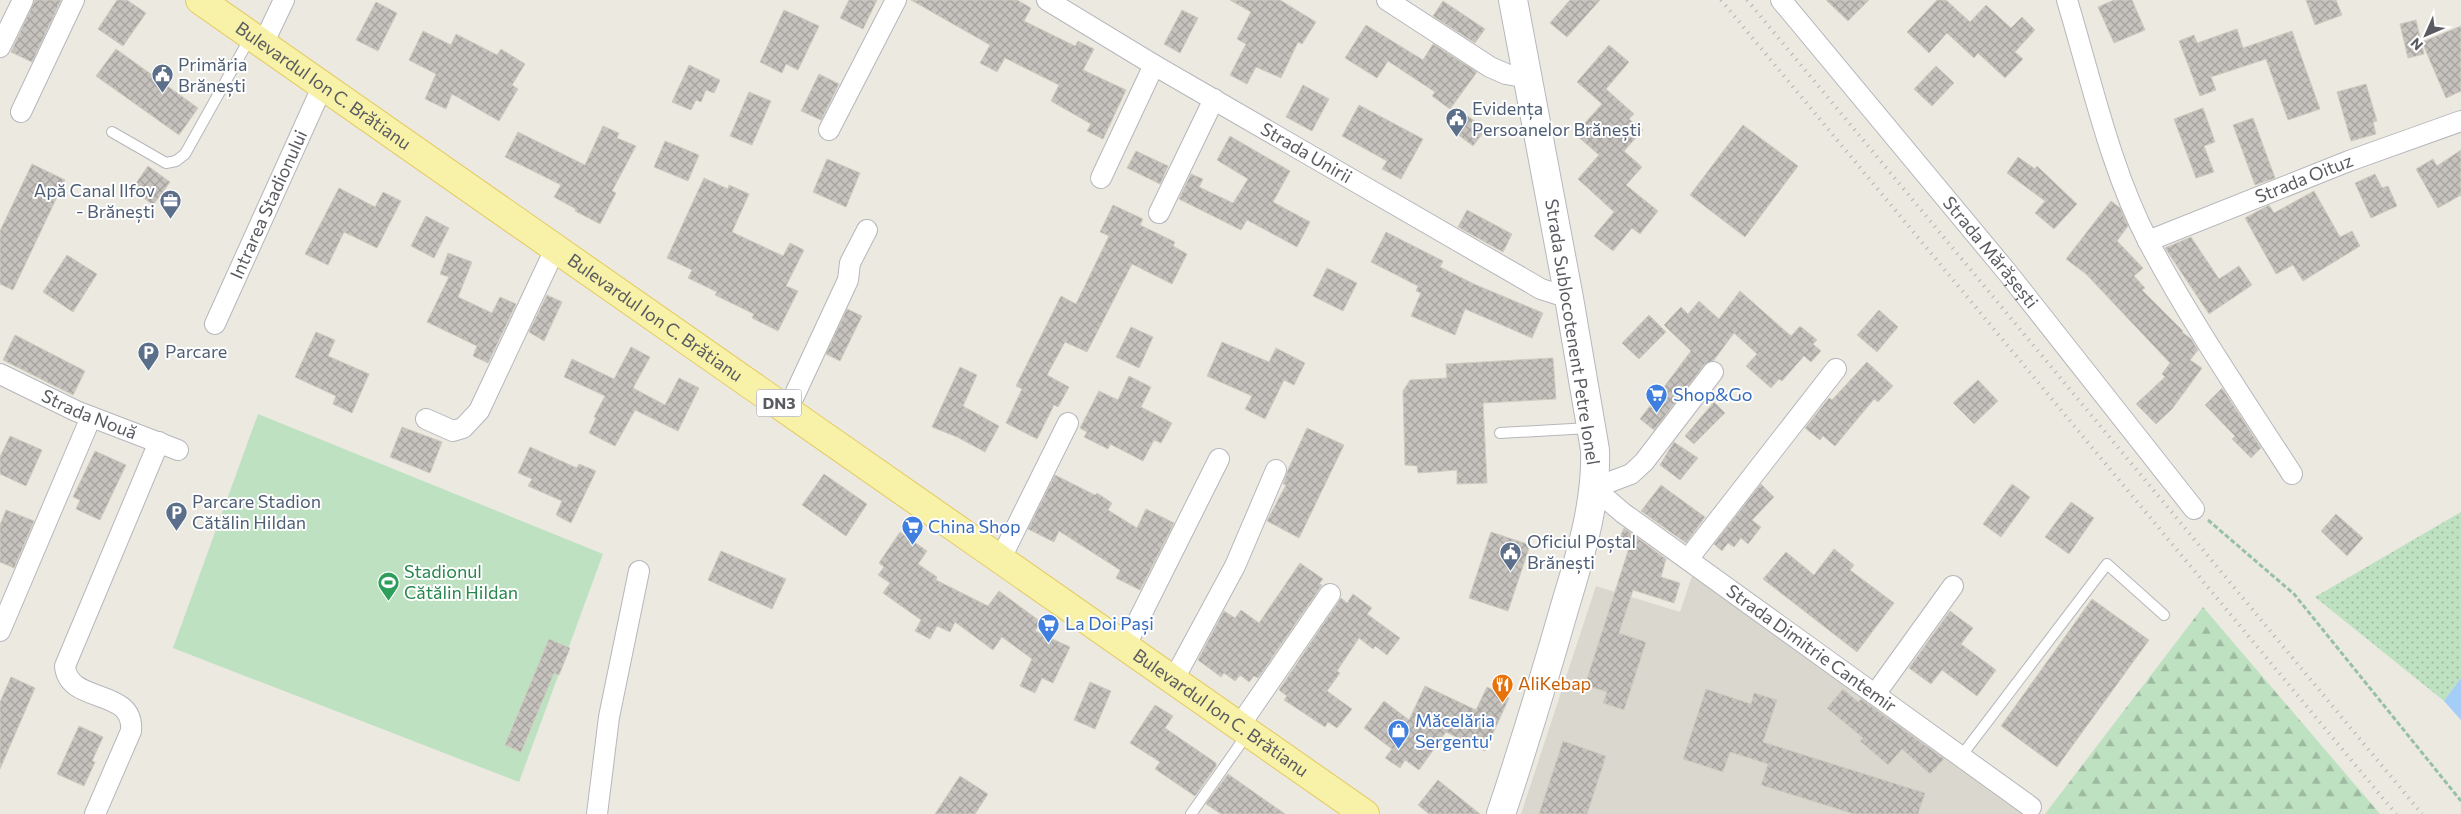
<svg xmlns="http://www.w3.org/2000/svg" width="2461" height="814" font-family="Commissioner,sans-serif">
	<defs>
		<pattern id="grass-dots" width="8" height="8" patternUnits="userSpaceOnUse" patternTransform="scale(1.25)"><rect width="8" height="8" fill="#bee1c1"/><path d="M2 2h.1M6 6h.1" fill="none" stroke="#9db9a0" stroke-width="1.8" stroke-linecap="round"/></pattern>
		<pattern id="forest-firs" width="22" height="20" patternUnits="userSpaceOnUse" patternTransform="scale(1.25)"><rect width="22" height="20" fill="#bee1c1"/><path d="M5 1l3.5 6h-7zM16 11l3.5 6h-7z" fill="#9db9a0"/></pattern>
		<pattern id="building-cross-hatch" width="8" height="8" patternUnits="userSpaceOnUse" patternTransform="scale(1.25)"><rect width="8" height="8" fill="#c6c3be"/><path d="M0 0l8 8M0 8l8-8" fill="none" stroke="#a4a19e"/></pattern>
	</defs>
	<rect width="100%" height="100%" fill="#ebe9e0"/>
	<path fill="#dad8ce" d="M1694,570L2027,814H1521L1596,586L1680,612Z"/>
	<path fill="url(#grass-dots)" d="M2461,512V678L2444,701L2315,597Z"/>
	<path fill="url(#forest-firs)" d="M2203,607L2380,814H2045Z"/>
	<path fill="#bee1c1" d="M258,414L603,554L519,782L173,648Z"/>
	<path fill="#a4cdf7" d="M2461,678V720L2444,701Z"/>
	<path fill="url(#building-cross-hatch)" stroke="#cfcbbf" d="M35,0H61L32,62L11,52Z
		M117,0H127L146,13L123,46L98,29Z
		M849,0H877L863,29L840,18Z
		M911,0H1017L1031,8L1024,21L1075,46L1078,41L1094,49L1083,70L1126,90L1103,139L1087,131L1091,124L1051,101L1059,85L1005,58L997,72L980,63L990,45Z
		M1230,0H1280L1316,22L1302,44L1298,42L1281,78L1256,67L1247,84L1230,75L1246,44L1237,39L1251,12Z
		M1570,0H1600L1567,37L1550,23Z
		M1826,0H1869L1848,21Z
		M1937,0H1946L1970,22L1986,5L2011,28L2022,17L2035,30L2015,52L2023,59L2005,78L1978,53L1974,58L1947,33L1929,53L1907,32Z
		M2114,0H2132L2145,30L2114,43L2098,7Z
		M2306,0H2336L2342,15L2315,25Z
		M1443,1L1485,29L1475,43L1433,16Z
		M376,2L397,13L378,51L356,40Z
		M784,10L819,26L798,70L786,64L782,73L760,62Z
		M1182,10L1198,18L1180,53L1164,44Z
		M2416,20L2424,54L2408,58L2400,24Z
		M1366,25L1423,60L1433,44L1477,72L1450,109L1432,96L1435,92L1388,61L1377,78L1345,58Z
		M2461,26V91L2446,98L2422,42Z
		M2237,29L2243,48L2292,31L2320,109L2288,120L2266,59L2211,77L2216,90L2200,96L2179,41L2194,35L2197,43Z
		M423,31L451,45L456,34L497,55L501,49L525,64L512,85L518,89L499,121L452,94L446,109L425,99L436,74L409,60Z
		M1609,45L1629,62L1606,89L1634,114L1629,119L1643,130L1624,151L1642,167L1626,185L1658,211L1640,234L1632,228L1613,251L1594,236L1614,212L1578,179L1599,155L1575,134L1602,104L1577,82Z
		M116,49L198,108L179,135L96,76Z
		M689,65L720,80L714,93L706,90L701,102L696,100L691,110L672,102Z
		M1936,66L1954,83L1932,106L1914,89Z
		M819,74L839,84L821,120L801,111Z
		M2366,84L2377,121L2373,122L2376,134L2351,141L2337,92Z
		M1303,85L1329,99L1312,131L1286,117Z
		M749,92L771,101L752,145L730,136Z
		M1359,105L1423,139L1401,179L1382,169L1387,161L1342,136Z
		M2203,108L2215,142L2204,146L2214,172L2196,178L2174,119Z
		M1465,114L1486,129L1473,146L1452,130Z
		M2253,118L2275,178L2255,185L2233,125Z
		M1743,125L1798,166L1745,237L1690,195Z
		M603,126L619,133L617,138L636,146L612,191L616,193L600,224L575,211L576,209L554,197L561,185L505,157L518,132L585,165Z
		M1230,136L1290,171L1273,202L1310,222L1297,247L1247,220L1241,230L1179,199L1191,174L1203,179L1199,187L1233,203L1248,179L1217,160Z
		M665,141L699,155L688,181L654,167Z
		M2461,150V195L2438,208L2416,169L2433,159L2437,166Z
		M1136,151L1168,166L1160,184L1127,168Z
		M2018,157L2035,169L2037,166L2077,204L2054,229L2035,213L2045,201L2007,173Z
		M827,159L860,173L846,207L813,192Z
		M32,164L65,180L13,290L0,284V231Z
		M148,166L170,182L153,205L132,189Z
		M2375,174L2382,188L2388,186L2397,206L2371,218L2355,183Z
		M704,178L728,189L729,185L749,194L732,232L783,256L790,243L804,250L786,286L798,291L778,331L752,318L754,314L715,295L717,292L688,278L692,270L667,258Z
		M339,188L375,207L383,192L401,201L377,248L344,232L328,265L305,254Z
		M2314,191L2340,237L2352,231L2360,246L2303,281L2293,265L2276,274L2245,218L2269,205L2274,213Z
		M2111,201L2120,208L2128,226L2117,241L2143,268L2134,276L2145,288L2142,290L2183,331L2182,332L2191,339L2198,350L2190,360L2202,368L2172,409L2156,424L2136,404L2165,377L2162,374L2170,363L2086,274L2066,259Z
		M1113,205L1143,219L1140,225L1175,242L1173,246L1187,254L1172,284L1132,264L1087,352L1065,342L1047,375L1069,387L1058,407L1054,405L1037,439L1006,423L1022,389L1016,386L1061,296L1076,304L1109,236L1100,232Z
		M1467,210L1512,234L1503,252L1458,227Z
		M426,216L449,228L434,258L411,246Z
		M1386,232L1443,261L1440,267L1474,284L1543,313L1532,338L1465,309L1455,335L1411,316L1421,293L1416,291L1418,286L1371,262Z
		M2191,237L2219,279L2239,266L2252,285L2209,314L2165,248Z
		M448,253L472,262L458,297L492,313L500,297L516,304L488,363L473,356L477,346L427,322L449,277L440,274Z
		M67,255L97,274L73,312L43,292Z
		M1327,268L1357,283L1343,311L1313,296Z
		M1740,291L1791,336L1800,326L1817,340L1813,344L1821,351L1811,362L1804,356L1782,381L1779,379L1771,388L1746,366L1757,354L1734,333L1714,360L1704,365L1654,430L1640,419L1691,351L1664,325L1681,307L1688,314L1699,301L1719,319Z
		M547,295L562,302L544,341L529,332Z
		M847,309L862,316L840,361L826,354Z
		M1879,310L1898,327L1877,352L1857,335Z
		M1649,315L1666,332L1639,359L1622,343Z
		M1131,327L1153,337L1139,368L1116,357Z
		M316,332L335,340L328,356L369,374L352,413L333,404L336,396L295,377Z
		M15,335L85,371L73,395L3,360Z
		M1222,342L1269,362L1276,348L1305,363L1294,385L1284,380L1265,419L1245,409L1252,396L1207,376Z
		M631,347L650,357L633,388L665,405L679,378L699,388L678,431L635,410L615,446L589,433L596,418L594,417L605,396L564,377L572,359L614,379Z
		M1553,358L1556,399L1483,403L1487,483L1457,484V470L1418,473L1417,466L1405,465L1403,391L1410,380L1447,378L1446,364Z
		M1867,362L1893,386L1878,402L1874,399L1835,446L1823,436L1820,440L1805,428L1829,398L1832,400Z
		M960,367L977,375L963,406L999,426L985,452L957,437L932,427Z
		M1129,376L1151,387L1141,407L1172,423L1161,443L1154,440L1143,461L1110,444L1108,449L1084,437L1087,432L1080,428L1099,391L1118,400Z
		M1978,380L1998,401L1974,424L1953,403Z
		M2222,388L2261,448L2251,458L2232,439L2235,436L2205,405Z
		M1714,402L1725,413L1694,444L1685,436Z
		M402,427L442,442L430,473L390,457Z
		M1307,428L1344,445L1299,538L1267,521L1286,485L1283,484L1288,470Z
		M10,436L42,450L26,486L0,474V457Z
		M1674,442L1698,458L1680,480L1660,465Z
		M530,447L577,468L579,464L596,471L571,523L556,515L562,501L528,486L532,479L518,473Z
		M95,451L126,465L100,520L76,509L80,500L73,497Z
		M824,474L867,504L846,536L802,505Z
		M1055,475L1095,495L1097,493L1112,503L1108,510L1137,528L1146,509L1174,523L1140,590L1116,578L1120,570L1059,531L1054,542L1028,529Z
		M1761,484L1774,497L1752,520L1761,527L1748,544L1741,538L1734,547L1728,543L1722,551L1714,544Z
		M2012,484L2030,497L2001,537L1983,524Z
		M1661,485L1705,517L1686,543L1641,511Z
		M2071,502L2094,518L2069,554L2045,537Z
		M6,510L34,521L14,568L0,562V525Z
		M2336,514L2363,538L2347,556L2321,531Z
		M1624,528L1666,559L1661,577L1680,583L1674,603L1633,590L1619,633L1646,642L1624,710L1603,703L1607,692L1585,685L1629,548L1617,544Z
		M900,532L927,551L918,564L937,577L936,580L988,606L999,591L1041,622L1035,631L1070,647L1053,683L1042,678L1035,693L1020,686L1032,659L1002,637L993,650L955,622L950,632L937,626L930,639L915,631L921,620L883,593L890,583L878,575L884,567L879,563Z
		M1491,532L1530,545L1508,611L1469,598Z
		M1834,549L1854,565L1850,570L1894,603L1857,652L1763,579L1786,552L1814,575Z
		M721,551L786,579L772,609L708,580Z
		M1300,563L1323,579L1319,584L1322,585L1258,678L1254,676L1249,682L1240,675L1235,681L1224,673L1221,677L1198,660L1224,611L1235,618L1241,610L1259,623Z
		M1353,594L1372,608L1367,614L1400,638L1387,655L1375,646L1373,649L1359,638L1337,671L1340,673L1327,691L1352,709L1337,728L1328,722L1325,727L1284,700L1287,696L1279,690L1341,598L1347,603Z
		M2092,599L2149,640L2057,767L2001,726Z
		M1950,611L1973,628L1961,644L1996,670L1977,696L1942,670L1931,684L1909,668Z
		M549,639L570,648L559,675L554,673L521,752L505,745Z
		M11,677L35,688L0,769V702Z
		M1090,682L1111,691L1095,729L1074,720Z
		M1425,686L1476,710L1487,687L1509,698L1485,751L1446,732L1419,770L1405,760L1400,768L1385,758L1392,749L1364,728L1384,701L1409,720Z
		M1706,689L1751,704L1754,693L1777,700L1763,742L1925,793L1918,814H1854L1761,785L1768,764L1730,752L1723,772L1683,759Z
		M1843,689L1858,702L1861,699L1944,759L1930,774L1902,749L1888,765L1860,741L1863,738L1827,708Z
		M1155,705L1173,716L1165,728L1216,763V766L1195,796L1155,769L1160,762L1130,743Z
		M79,726L103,737L92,761L95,762L84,786L57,774Z
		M1563,741L1606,756L1587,814H1539Z
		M1228,774L1285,814H1221L1206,804Z
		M960,776L988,794L975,814H935Z
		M1438,780L1480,814H1429L1418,805Z"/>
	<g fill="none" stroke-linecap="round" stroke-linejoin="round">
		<defs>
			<path id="lane" d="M112,132L166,163L176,161L185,154L251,36
				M1500,433L1589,428
				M1962,755L2107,564L2164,615
				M1191,814L1248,733"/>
			<g id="street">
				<path id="s1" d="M1047,0L1154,65L1541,289L1569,298"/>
				<path d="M1387,0L1490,67L1506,74L1528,78"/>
				<path id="s2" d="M1781,0L2007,272L2194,509"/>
				<path d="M2067,0C2091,79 2110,168 2148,241C2191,322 2243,398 2292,474"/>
				<path d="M263,44L284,0"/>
				<path d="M0,47L23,0"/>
				<path d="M21,112L74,0"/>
				<path d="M829,130L896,0"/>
				<path d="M1101,178L1154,65"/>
				<path d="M1159,213L1214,99"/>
				<path id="s3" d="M2148,241L2349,161L2461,121"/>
				<path id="s4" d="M215,324L323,85"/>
				<path id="s5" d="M1713,372L1644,462L1631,474L1594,488L1623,513L2031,807"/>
				<path id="s6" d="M0,374L76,411L178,450"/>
				<path d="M788,409L848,280L850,263L867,230"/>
				<path d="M426,419L453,431L463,428L479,411L556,247"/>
				<path d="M1001,558L1068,423"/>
				<path d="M1688,559L1836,369"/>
				<path d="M0,631L91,417"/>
				<path d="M1126,645L1219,459"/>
				<path d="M1174,679L1235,566L1276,470"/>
				<path d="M1876,693L1953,586"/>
				<path d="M1240,725L1330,594"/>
				<path d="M95,814L131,731C135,687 68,705 65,666L159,442"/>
				<path d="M597,814L609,717L639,571"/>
			</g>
			<path id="secondary" d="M1501,814C1524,745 1545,676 1565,606C1580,556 1597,503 1595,450L1569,298L1513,0"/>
			<g id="primary">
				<path id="s7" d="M200,0L1365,814"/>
			</g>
		</defs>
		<use href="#lane" stroke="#b6b7bc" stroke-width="12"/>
		<use href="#street" stroke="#b6b7bc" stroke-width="22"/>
		<use href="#secondary" stroke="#b6b8be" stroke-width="30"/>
		<use href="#primary" stroke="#e4c95f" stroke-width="30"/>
		<path stroke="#98c0a7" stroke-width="3" stroke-dasharray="5 2.5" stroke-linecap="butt" d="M2208,520L2294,594L2461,801"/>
		<use href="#lane" stroke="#fff" stroke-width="10"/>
		<use href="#street" stroke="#fff" stroke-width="20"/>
		<use href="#secondary" stroke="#fff" stroke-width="28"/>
		<use href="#primary" stroke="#f8f1a8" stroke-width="28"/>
		<path stroke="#b1b2b2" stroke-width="4" stroke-dasharray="1 6" stroke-linecap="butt" d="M1721,0L2396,814
			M1747,0L2422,814"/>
	</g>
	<defs>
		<symbol id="civic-pin" viewBox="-11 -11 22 30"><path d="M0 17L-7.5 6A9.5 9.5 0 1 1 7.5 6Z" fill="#5c6f8a" stroke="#fff"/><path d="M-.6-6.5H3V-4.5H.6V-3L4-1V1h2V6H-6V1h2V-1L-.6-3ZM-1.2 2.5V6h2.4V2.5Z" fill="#fff"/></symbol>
		<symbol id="office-pin" viewBox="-11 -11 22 30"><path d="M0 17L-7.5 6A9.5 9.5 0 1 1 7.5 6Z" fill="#5c6f8a" stroke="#fff"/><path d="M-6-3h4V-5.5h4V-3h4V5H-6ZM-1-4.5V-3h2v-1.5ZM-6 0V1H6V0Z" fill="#fff"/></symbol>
		<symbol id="parking-pin" viewBox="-11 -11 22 30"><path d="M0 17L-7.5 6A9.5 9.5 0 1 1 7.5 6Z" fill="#5c6f8a" stroke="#fff"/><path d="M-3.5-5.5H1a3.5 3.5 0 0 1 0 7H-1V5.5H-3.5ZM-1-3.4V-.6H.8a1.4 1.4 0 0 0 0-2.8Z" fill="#fff"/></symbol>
		<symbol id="supermarket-pin" viewBox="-11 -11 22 30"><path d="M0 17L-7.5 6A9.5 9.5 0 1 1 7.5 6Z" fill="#3f7fe0" stroke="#fff"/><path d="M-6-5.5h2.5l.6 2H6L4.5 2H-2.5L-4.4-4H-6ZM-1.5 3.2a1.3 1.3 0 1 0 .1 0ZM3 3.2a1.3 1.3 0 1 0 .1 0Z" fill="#fff"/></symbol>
		<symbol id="stadium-pin" viewBox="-11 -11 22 30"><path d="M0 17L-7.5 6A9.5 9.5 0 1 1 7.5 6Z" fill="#2e9e5b" stroke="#fff"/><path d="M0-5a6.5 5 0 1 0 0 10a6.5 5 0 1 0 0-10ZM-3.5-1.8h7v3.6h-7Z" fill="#fff"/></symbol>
		<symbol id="restaurant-pin" viewBox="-11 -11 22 30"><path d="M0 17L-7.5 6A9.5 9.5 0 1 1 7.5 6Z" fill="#e8710a" stroke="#fff"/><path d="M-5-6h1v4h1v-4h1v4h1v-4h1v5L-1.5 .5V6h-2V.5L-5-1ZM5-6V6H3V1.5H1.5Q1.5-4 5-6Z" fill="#fff"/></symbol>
		<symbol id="shop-pin" viewBox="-11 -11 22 30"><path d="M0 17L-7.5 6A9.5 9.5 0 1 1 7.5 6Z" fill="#3f7fe0" stroke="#fff"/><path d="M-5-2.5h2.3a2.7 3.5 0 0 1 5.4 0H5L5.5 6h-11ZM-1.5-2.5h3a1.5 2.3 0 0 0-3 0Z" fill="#fff"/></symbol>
	</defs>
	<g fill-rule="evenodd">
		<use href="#civic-pin" x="150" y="62" width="25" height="34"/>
		<use href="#civic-pin" x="1444" y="106" width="25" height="34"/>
		<use href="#office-pin" x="158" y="188" width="25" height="34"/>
		<use href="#parking-pin" x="136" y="340" width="25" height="34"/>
		<use href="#supermarket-pin" x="1644" y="382" width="25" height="34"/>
		<use href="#parking-pin" x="164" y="500" width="25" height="34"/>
		<use href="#supermarket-pin" x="900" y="514" width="25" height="34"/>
		<use href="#civic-pin" x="1498" y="540" width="25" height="34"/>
		<use href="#stadium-pin" x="376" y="570" width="25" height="34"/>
		<use href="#supermarket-pin" x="1036" y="612" width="25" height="34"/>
		<use href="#restaurant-pin" x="1490" y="672" width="25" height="34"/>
		<use href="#shop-pin" x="1386" y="718" width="25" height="34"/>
	</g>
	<g text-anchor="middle" stroke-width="4" stroke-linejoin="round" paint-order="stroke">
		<rect fill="#fff" stroke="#8b8c90" stroke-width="1" x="756.5" y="389.5" width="45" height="27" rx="4"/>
		<g font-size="16" font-weight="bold" fill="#595b60">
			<text x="779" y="409">DN3</text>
		</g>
		<g font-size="18" fill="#4e5e75" stroke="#fff" text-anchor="start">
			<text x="178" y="71">Primăria<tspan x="178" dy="21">Brănești</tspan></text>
			<text x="1472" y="115">Evidența<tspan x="1472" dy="21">Persoanelor Brănești</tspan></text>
			<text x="155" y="197" text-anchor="end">Apă Canal Ilfov<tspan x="155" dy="21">- Brănești</tspan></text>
			<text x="165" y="358">Parcare</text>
			<text x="192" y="508">Parcare Stadion<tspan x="192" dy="21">Cătălin Hildan</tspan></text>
			<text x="1527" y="548">Oficiul Poștal<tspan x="1527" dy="21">Brănești</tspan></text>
		</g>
		<g font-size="18" fill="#595b60" stroke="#fff">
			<text dy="6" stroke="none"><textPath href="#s7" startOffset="150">Bulevardul Ion C. Brătianu</textPath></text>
			<text dy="6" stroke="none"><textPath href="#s1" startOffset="301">Strada Unirii</textPath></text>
			<text dy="6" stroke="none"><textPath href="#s3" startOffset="168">Strada Oituz</textPath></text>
			<text dy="6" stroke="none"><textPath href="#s4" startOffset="131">Intrarea Stadionului</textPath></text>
			<text dy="6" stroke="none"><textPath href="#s2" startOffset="328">Strada Mărășești</textPath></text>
			<text dy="6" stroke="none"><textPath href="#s7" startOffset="555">Bulevardul Ion C. Brătianu</textPath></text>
			<text transform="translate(1572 332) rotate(81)" y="6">Strada Sublocotenent Petre Ionel</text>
			<text dy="6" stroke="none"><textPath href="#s6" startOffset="98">Strada Nouă</textPath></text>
			<text dy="6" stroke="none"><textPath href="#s5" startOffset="441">Strada Dimitrie Cantemir</textPath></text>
			<text dy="6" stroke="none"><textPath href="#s7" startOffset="1245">Bulevardul Ion C. Brătianu</textPath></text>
		</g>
		<g font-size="18" fill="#366cbe" stroke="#fff" text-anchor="start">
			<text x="1673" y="401">Shop&amp;Go</text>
			<text x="928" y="533">China Shop</text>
			<text x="1065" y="630">La Doi Pași</text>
			<text x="1415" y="727">Măcelăria<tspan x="1415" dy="21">Sergentu'</tspan></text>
		</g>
		<g font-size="18" fill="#27864d" stroke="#fff" text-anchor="start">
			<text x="404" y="578">Stadionul<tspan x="404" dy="21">Cătălin Hildan</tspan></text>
		</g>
		<g font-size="18" fill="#c56008" stroke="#fff" text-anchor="start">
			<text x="1518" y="690">AliKebap</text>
		</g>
	</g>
	<g transform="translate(2426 35) rotate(225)" stroke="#ffffff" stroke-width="4" paint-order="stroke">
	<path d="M0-4L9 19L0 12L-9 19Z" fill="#595b60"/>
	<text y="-8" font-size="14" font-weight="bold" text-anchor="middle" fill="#595b60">N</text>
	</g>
</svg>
